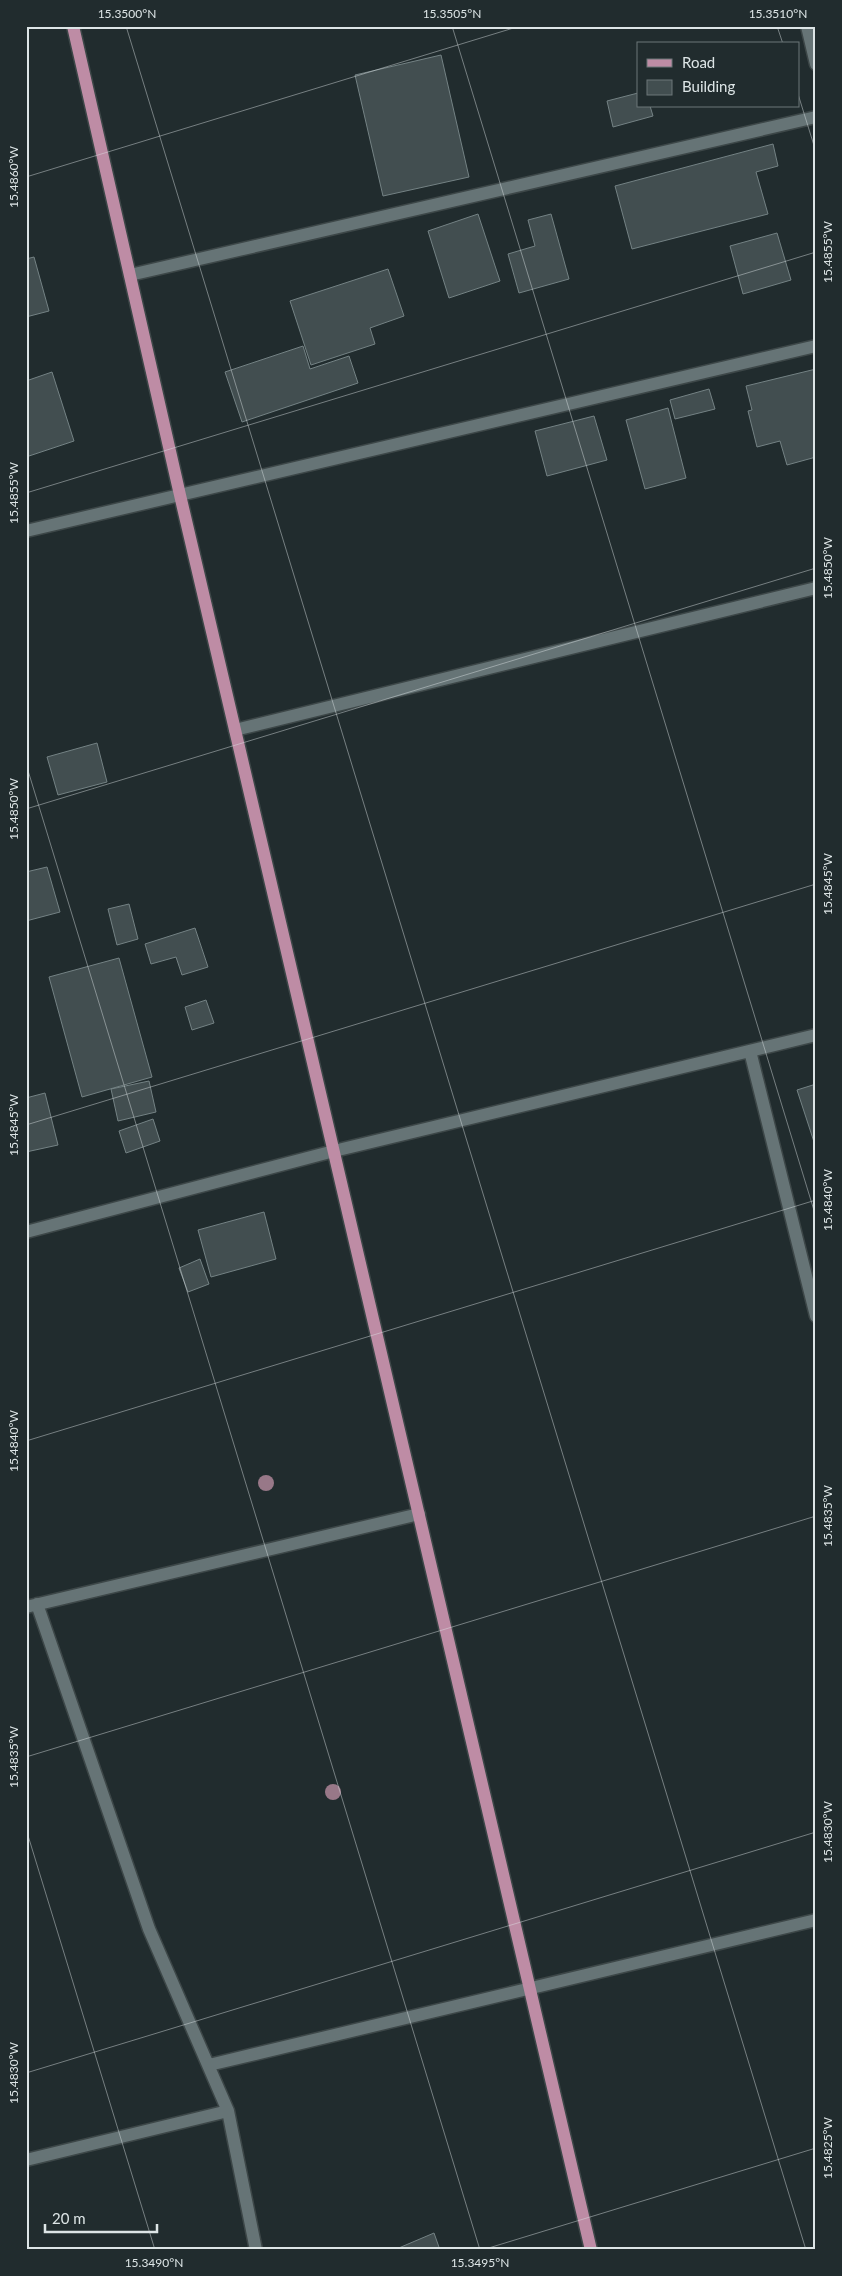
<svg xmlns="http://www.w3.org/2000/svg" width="842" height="2276" font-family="Lato,sans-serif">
	<rect width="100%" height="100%" fill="#212c2e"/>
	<path fill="#424e50" stroke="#748284" d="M441,55L469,177L383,196L355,75Z
		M638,93V106H650L653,116L613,127L607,101Z
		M773,144L778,166L756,172L768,214L632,249L615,186Z
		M478,214L500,281L449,298L428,231Z
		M551,214L569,279L519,293L508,254L535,246L528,220Z
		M777,233L791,280L743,294L730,246Z
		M34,257L49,311L26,317V259Z
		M388,269L404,316L370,328L375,344L311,365L290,301Z
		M303,346L310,369L349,356L358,383L242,422L225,372Z
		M816,369V457L787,465L780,441L757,447L748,411L752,410L746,386Z
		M52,372L74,441L26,457V381Z
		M709,389L715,409L675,419L670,400Z
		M668,408L686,478L645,489L626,420Z
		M594,416L607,460L547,476L535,431Z
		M97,743L107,782L58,795L47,757Z
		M47,867L60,912L26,921V872Z
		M129,904L138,939L117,945L108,909Z
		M195,928L208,967L182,975L176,957L151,964L145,944Z
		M119,958L152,1077L82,1097L49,977Z
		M206,1000L214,1023L192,1030L185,1007Z
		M149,1081L156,1112L118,1121L111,1089Z
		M816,1084V1148L797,1090Z
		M45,1093L58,1145L26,1152V1098Z
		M153,1119L160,1141L126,1153L119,1131Z
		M264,1212L276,1259L211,1277L198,1230Z
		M200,1259L209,1284L188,1292L179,1268Z
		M434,2233L440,2250H394Z"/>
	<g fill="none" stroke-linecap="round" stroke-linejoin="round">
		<defs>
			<path id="minor" d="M807,26L816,64
				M130,275L816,117
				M26,531L816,346
				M235,730L816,588
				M750,1051L816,1316
				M26,1232L334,1151L816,1035
				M37,1604L149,1929L228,2111L256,2250
				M26,1607L419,1514
				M209,2065L816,1920
				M26,2160L228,2111"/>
			<path id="primary" d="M73,26L180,495L591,2250"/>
		</defs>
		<use href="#minor" stroke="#3d4748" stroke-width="15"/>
		<use href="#primary" stroke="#3d4748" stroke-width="15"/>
		<use href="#minor" stroke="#667476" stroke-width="12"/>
		<use href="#primary" stroke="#be8ca5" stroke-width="12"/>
	</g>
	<g fill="#987888">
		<circle cx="266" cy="1483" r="8"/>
		<circle cx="333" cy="1792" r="8"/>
	</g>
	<path fill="none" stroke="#dde5e6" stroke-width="1" stroke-opacity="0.45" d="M126,26L806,2250M452,26L816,1217M777,26L783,44M798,94L816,152M26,177L520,26M26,493L816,252M26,764L480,2250M26,809L816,568M26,1125L816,884M26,1441L816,1200M26,1757L816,1516M26,1829L155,2250M26,2073L816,1832M482,2250L816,2148"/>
	<rect width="842" height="2276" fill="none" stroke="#212c2e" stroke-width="55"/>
	<rect x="637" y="42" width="162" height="65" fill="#212c2e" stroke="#6c7678"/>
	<rect x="647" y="59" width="25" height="8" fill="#be8ca5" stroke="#6c7678"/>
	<text x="682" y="68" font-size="15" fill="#dde5e6">Road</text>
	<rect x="647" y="80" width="25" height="15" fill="#424e50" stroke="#6c7678"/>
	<text x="682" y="92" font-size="15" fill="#dde5e6">Building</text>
	<path d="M45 2224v8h112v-8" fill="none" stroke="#dde5e6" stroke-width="2.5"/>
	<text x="52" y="2224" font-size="15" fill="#dde5e6" stroke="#212c2e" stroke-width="4" paint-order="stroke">20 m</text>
	<rect x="28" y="28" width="786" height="2220" fill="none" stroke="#dde5e6" stroke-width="2"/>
	<g font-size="12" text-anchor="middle" fill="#dde5e6">
		<text x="127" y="18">15.3500°N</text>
		<text x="452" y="18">15.3505°N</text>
		<text x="778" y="18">15.3510°N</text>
		<text transform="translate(14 177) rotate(-90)" y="4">15.4860°W</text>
		<text transform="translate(828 252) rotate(-90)" y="4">15.4855°W</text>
		<text transform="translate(14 493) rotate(-90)" y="4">15.4855°W</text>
		<text transform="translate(828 568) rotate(-90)" y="4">15.4850°W</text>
		<text transform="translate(14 809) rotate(-90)" y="4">15.4850°W</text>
		<text transform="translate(828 884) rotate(-90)" y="4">15.4845°W</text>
		<text transform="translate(14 1125) rotate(-90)" y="4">15.4845°W</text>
		<text transform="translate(828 1200) rotate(-90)" y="4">15.4840°W</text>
		<text transform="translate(14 1441) rotate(-90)" y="4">15.4840°W</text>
		<text transform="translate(828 1516) rotate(-90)" y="4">15.4835°W</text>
		<text transform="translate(14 1757) rotate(-90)" y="4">15.4835°W</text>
		<text transform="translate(828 1832) rotate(-90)" y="4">15.4830°W</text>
		<text transform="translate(14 2073) rotate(-90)" y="4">15.4830°W</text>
		<text transform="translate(828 2148) rotate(-90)" y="4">15.4825°W</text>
		<text x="154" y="2267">15.3490°N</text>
		<text x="480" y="2267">15.3495°N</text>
	</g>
</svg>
